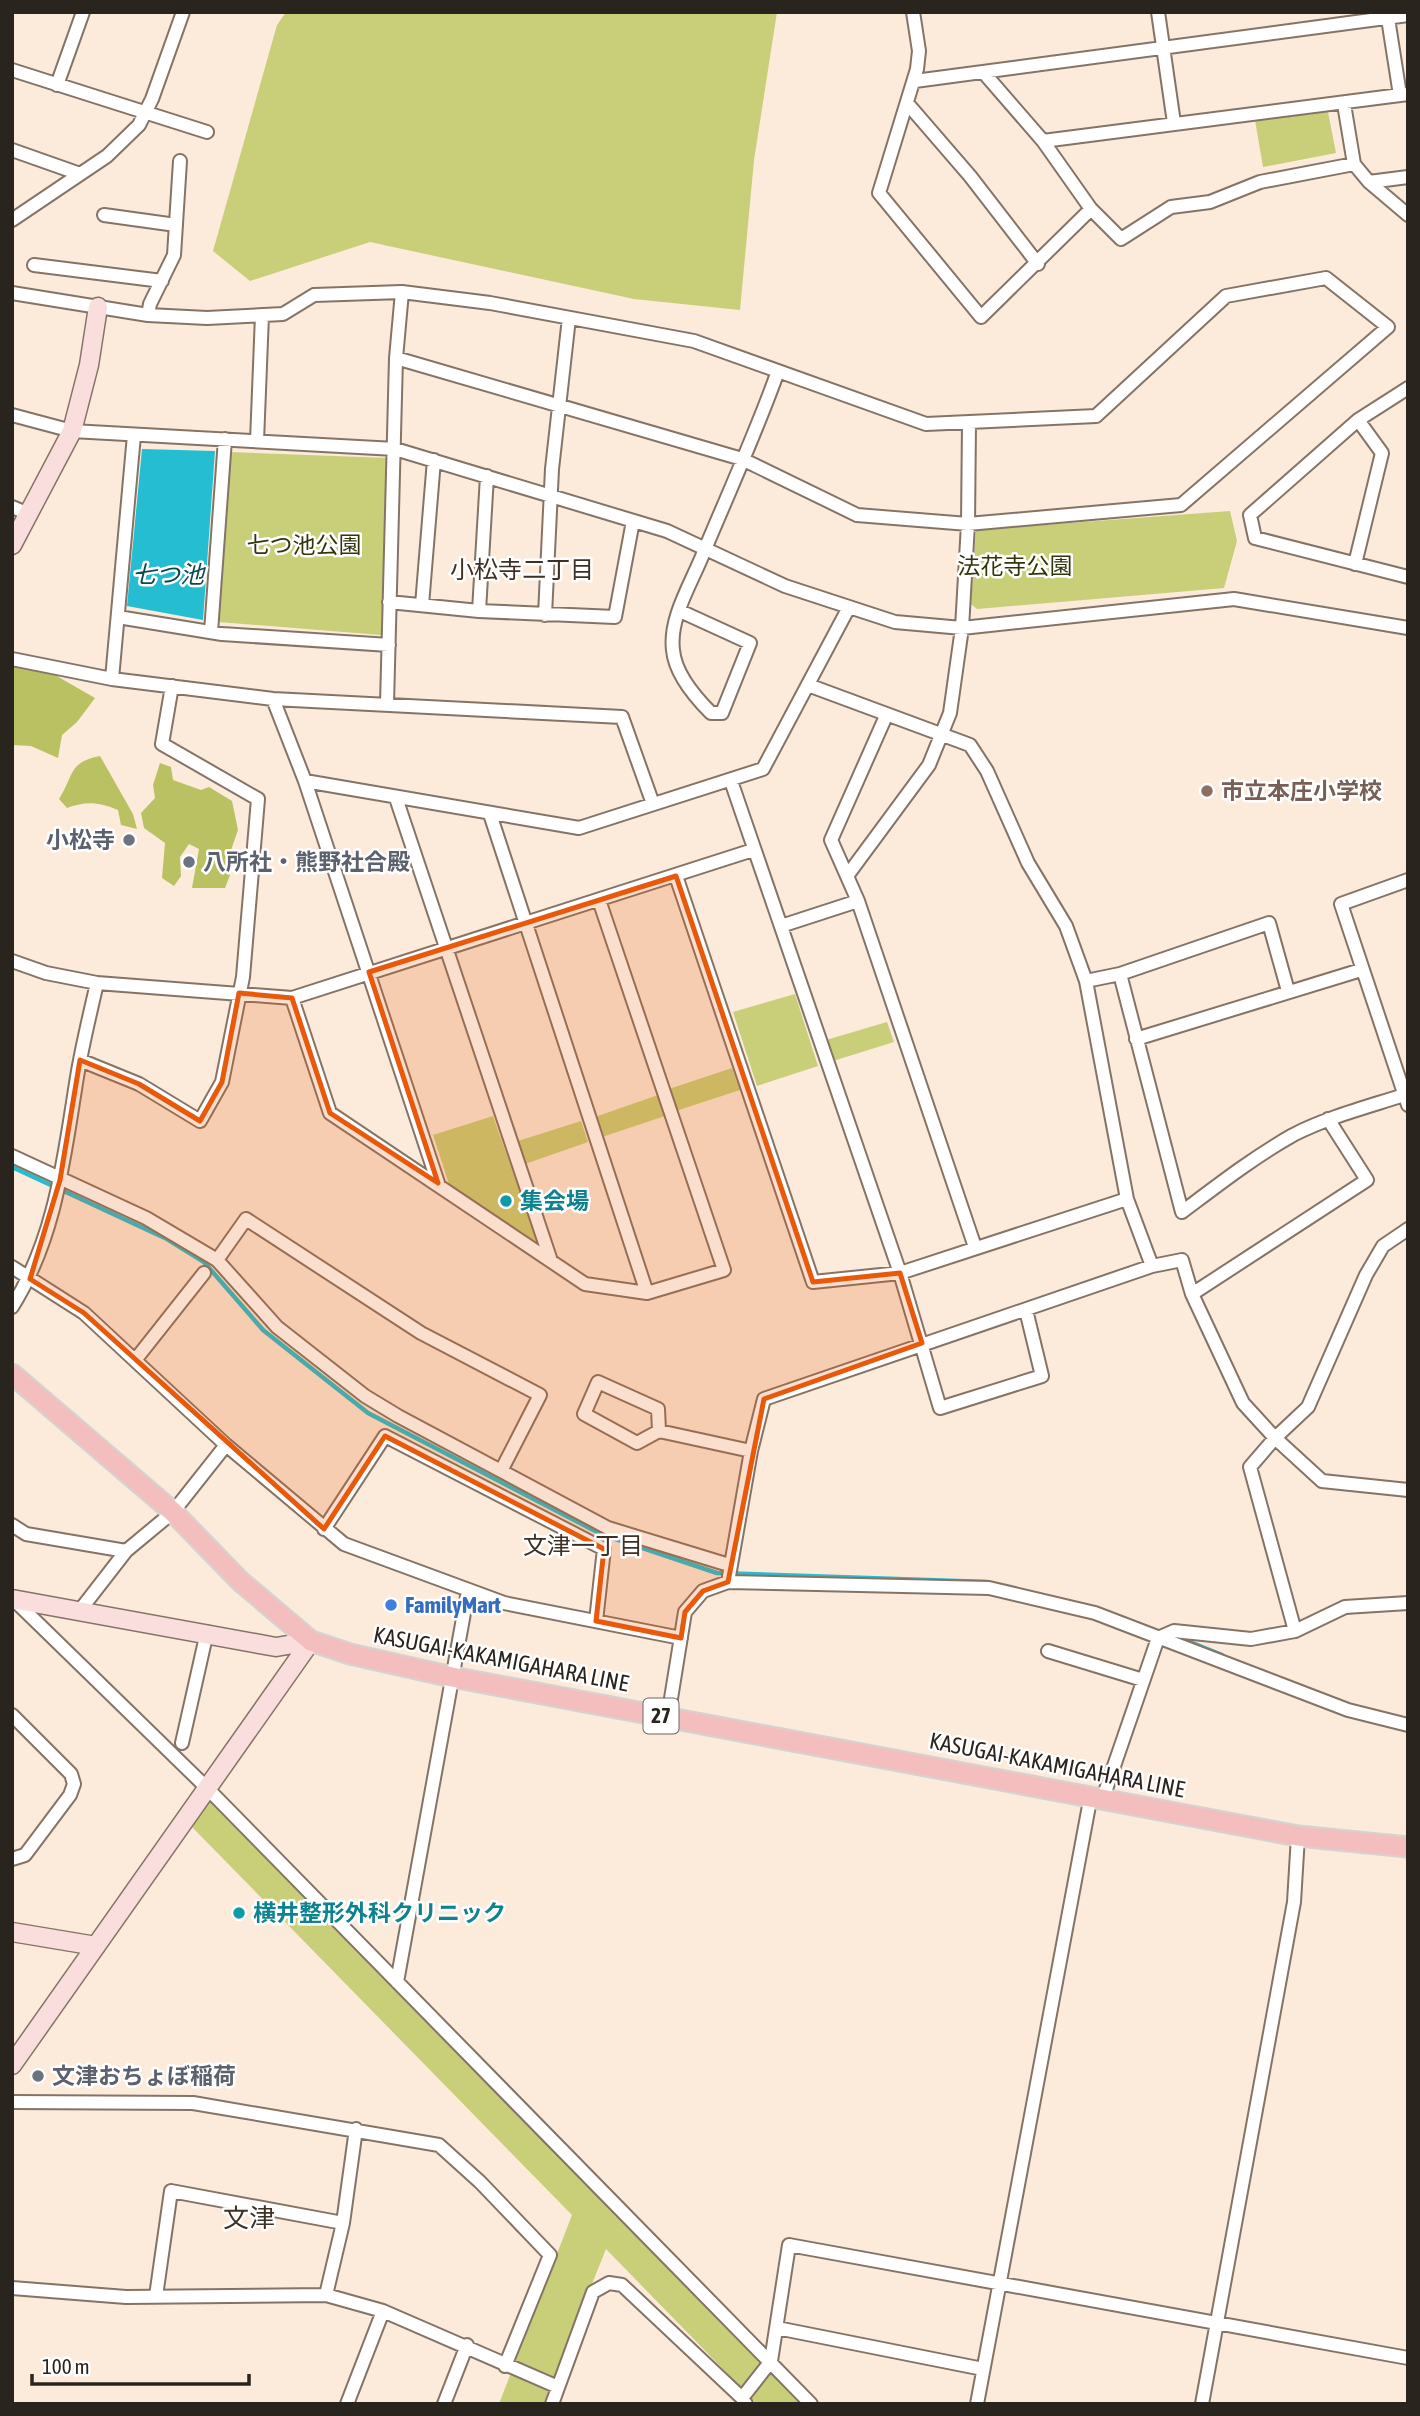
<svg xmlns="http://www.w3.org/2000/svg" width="1420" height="2416" font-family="'Asap Condensed','Noto Sans JP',sans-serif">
	<rect width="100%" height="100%" fill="#fceadb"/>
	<path fill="#c8cf78" d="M286,12H777L754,160L740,310L634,299L370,242L250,281L213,251L277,25Z
		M1328,112L1336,153L1263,167L1255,120Z
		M230,452L387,458L381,635L218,622Z
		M1230,511L1237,541L1224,588L977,609L971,604L976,530Z
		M795,994L818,1066L757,1086L733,1012Z
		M887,1022L894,1042L833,1061L826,1040Z
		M732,1068L740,1090L676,1111L669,1089Z
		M658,1095L665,1116L602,1137L595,1117Z
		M493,1116L538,1243L449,1184L433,1135Z
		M581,1121L588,1142L525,1164L518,1141Z
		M216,1790L577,2156L814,2404H757L606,2249L544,2404H499L572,2215L192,1827Z"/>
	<path fill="#bac162" d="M12,664L48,671L95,698L77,722L62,735L58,758L31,746L12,745Z
		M100,756L133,814L137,829L121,825L118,810C99,802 86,801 67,808L59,799C74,776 68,762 100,756Z
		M160,763L171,767L173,780L201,790L209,787L232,801L238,830L230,853V875L225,888H192L199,849L189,844L180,857L181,876L174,886L162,878L165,843L144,828L141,813L155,798L153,785Z"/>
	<path fill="#25bdd1" d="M142,449L215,451L203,620L127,606Z"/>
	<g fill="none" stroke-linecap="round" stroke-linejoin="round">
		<path stroke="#25bdd1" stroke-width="4.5" d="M12,1167L167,1239L204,1262L263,1330L368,1413L601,1534L717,1573L988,1582
			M1175,1636L1222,1655"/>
		<defs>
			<path id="street" d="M913,12L919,51L917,69L879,193L981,317L1091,209
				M1158,12L1174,123
				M1387,12L1400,95
				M12,70L207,132
				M984,73L1043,141L1091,209L1121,239L1171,207L1210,202L1260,182L1354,164L1369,182L1408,215
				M915,81L1408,15
				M57,85L83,12
				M907,103L970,176L1038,264
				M1344,104L1354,164
				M1043,141L1408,94
				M12,150L80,174
				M1369,182L1408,177
				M104,215L176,225
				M12,220L107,156L139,125L152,99L183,12
				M34,265L162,281
				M12,293L148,315L207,318L283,314L314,295L402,292L490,303L694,341L926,424L1096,416L1226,296L1326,278L1388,327L1181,505L968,524L857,515L742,459L396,358
				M148,315L150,304L174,255L180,161
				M1408,388L1358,420L1250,515L1255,538L1408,577
				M12,415L72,431L395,449L667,531L785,586L895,622L962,628L1234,599L1408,628
				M257,441L262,315
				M12,507L29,514
				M1355,564L1382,453L1358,420
				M389,602L479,611L615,617L633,521
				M422,605L434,460
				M479,611L487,476
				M680,611L750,643L722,713H711C695,697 675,674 673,650C669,618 691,584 703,554C728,494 756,433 778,371
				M545,615L552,469L569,318
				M118,617L222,634L389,645
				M211,632L225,439
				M12,659L112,679L273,699L622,717L653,804
				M112,679L134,435
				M808,685L970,745L987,771L1028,863L1066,926L1086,981L1127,1199L1152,1266
				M273,699L305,781L438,1183
				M387,704L396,358L402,292
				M886,716L831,840L858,901L975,1247
				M305,781L579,828L763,769L848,609
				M731,781L900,1273L940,1408L1042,1376L1026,1310
				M396,798L550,1258
				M490,814L647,1293
				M676,876L813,1282L900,1273L1127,1199
				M847,876L929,765L950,713L962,628L968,524L969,424
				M1408,880L1341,904L1408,1105
				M781,926L858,901
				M12,961L46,973L97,983L292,998L753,850
				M1120,974L1182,1212C1218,1185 1254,1157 1293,1135C1328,1117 1367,1107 1404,1095
				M1086,981L1120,974L1269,923L1288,991
				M292,998L330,1113L585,1284L647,1293L724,1270L599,900
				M1136,1039L1361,970
				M80,1060L139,1084L200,1121L222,1082L243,977L258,799L162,744L172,686
				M12,1156L146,1218L217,1260L277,1327L365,1396L398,1416L608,1528L729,1565
				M217,1260L246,1219L421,1333L540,1395L501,1471
				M12,1267L84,1313L226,1445L344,1544L504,1603L681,1638
				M1192,1294L1367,1180L1328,1119
				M12,1307C56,1237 64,1157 77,1077C82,1046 90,1014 97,983
				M136,1359L204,1273
				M659,1431L658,1409L598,1382L584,1414L637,1443L659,1431L751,1451
				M12,1525L26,1534L126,1551
				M324,1529L385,1436L604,1549L596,1621
				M728,1582L751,1451L764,1399L1152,1266L1182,1260L1192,1294L1243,1403L1275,1438L1322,1481L1408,1490
				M13,1599L209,1790L811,2404
				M81,1609L126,1551L173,1512L226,1445
				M1295,1631L1250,1467L1275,1438L1308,1407L1366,1275L1383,1246L1408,1229
				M1048,1651L1143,1680
				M12,1715L71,1774L74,1784L70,1795L25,1855L12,1859
				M668,1717L685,1612L703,1591L728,1582L989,1588L1095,1613L1348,1710L1408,1725
				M182,1743L207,1632
				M1103,1798L1158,1638L1174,1631L1251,1639L1295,1631L1345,1607L1408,1603
				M397,1982L468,1591
				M12,2102L193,2103L439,2145L480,2182L550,2255L505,2366
				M12,2288L126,2297L326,2295L383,2311L558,2387
				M326,2295L343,2223L356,2129
				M156,2296L171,2191L343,2223
				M777,2328L983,2369
				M347,2404L383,2311
				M444,2404L467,2345
				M552,2404L593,2292L609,2283L622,2285L742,2398
				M746,2404L742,2398L771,2361L789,2245L1408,2358
				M977,2404L1091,1795
				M1202,2404L1294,1902L1298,1836"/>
			<path id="secondary" d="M12,545L72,431L89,365L98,307
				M12,1599L276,1647L311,1641
				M12,1932L96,1946
				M12,2065L311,1641"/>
			<path id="primary" d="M12,1374L173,1512L240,1581L311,1641L350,1654L452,1677L1298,1836L1408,1847"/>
		</defs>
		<use href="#street" stroke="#847467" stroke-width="16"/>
		<use href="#secondary" stroke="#847467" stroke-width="21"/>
		<use href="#primary" stroke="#d4d3d2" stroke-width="23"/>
		<use href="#street" stroke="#fff" stroke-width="12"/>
		<use href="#secondary" stroke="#fadede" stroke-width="18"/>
		<use href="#primary" stroke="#f5bebe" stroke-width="19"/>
	</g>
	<path fill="#e8590c" fill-opacity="0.2" stroke="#e8590c" stroke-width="5" stroke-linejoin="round" d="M676,876L813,1282L900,1273L922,1343L764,1399L728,1582L703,1591L685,1612L681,1638L596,1621L604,1549L385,1436L324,1529L84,1313L30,1279L60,1180L80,1060L139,1084L200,1121L222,1082L239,993L292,998L330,1113L438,1183L369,972Z"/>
	<circle fill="#8d6e63" stroke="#fff" stroke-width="2.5" cx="1207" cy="791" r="7"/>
	<g fill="#6b7280" stroke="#fff" stroke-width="2.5">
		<circle cx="129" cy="840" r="7"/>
		<circle cx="189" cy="862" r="7"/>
		<circle cx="38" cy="2076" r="7"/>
	</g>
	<g fill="#0f9aa8" stroke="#fff" stroke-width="2.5">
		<circle cx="506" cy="1201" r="7"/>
		<circle cx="239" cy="1913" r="7"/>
	</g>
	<circle fill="#3f7fe0" stroke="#fff" stroke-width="2.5" cx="391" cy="1605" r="7"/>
	<g text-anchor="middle" stroke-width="5" stroke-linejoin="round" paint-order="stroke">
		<rect fill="#fff" stroke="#6a6662" stroke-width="2" x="643.5" y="1698.5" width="35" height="35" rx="5"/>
		<g font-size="21" font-weight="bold" fill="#2a241e">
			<text x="661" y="1723">27</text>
		</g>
		<g font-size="23" fill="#32350c" stroke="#fff">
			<text x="304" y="553">七つ池公園</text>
			<text x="1015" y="574">法花寺公園</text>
		</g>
		<g font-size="23" font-weight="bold" fill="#785e54" stroke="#fff" text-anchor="start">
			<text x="1221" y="799">市立本庄小学校</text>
		</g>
		<g font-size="23" font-weight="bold" fill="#5b616d" stroke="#fff" text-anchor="start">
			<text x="115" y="848" text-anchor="end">小松寺</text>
			<text x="203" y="870">八所社・熊野社合殿</text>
			<text x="52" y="2084">文津おちょぼ稲荷</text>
		</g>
		<g font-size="23" font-weight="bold" fill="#0d838f" stroke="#fff" text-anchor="start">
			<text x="520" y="1209">集会場</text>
			<text x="253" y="1921">横井整形外科クリニック</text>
		</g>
		<g font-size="23" font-weight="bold" fill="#366cbe" stroke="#fff" text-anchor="start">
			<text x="405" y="1613">FamilyMart</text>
		</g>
		<g font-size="23" fill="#2a241e" stroke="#fff">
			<text transform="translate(501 1659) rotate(11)" y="8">KASUGAI-KAKAMIGAHARA LINE</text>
			<text transform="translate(1057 1765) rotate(11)" y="8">KASUGAI-KAKAMIGAHARA LINE</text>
		</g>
		<g font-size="24" fill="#3f3025" stroke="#fff">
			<text x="522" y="578">小松寺二丁目</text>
			<text x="583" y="1554">文津一丁目</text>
		</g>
		<g font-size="24" font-style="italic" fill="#0a4951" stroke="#fff">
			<text x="168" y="583">七つ池</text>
		</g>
		<g font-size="26" fill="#3f3025" stroke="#fff">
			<text x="249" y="2227">文津</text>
		</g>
	</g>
	<rect width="1420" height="2416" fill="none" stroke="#2a241e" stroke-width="28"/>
	<path d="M32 2374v10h217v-10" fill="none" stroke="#2a241e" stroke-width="3.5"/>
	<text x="42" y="2374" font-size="21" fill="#2a241e" stroke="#ffffff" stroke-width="5" paint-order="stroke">100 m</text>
</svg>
